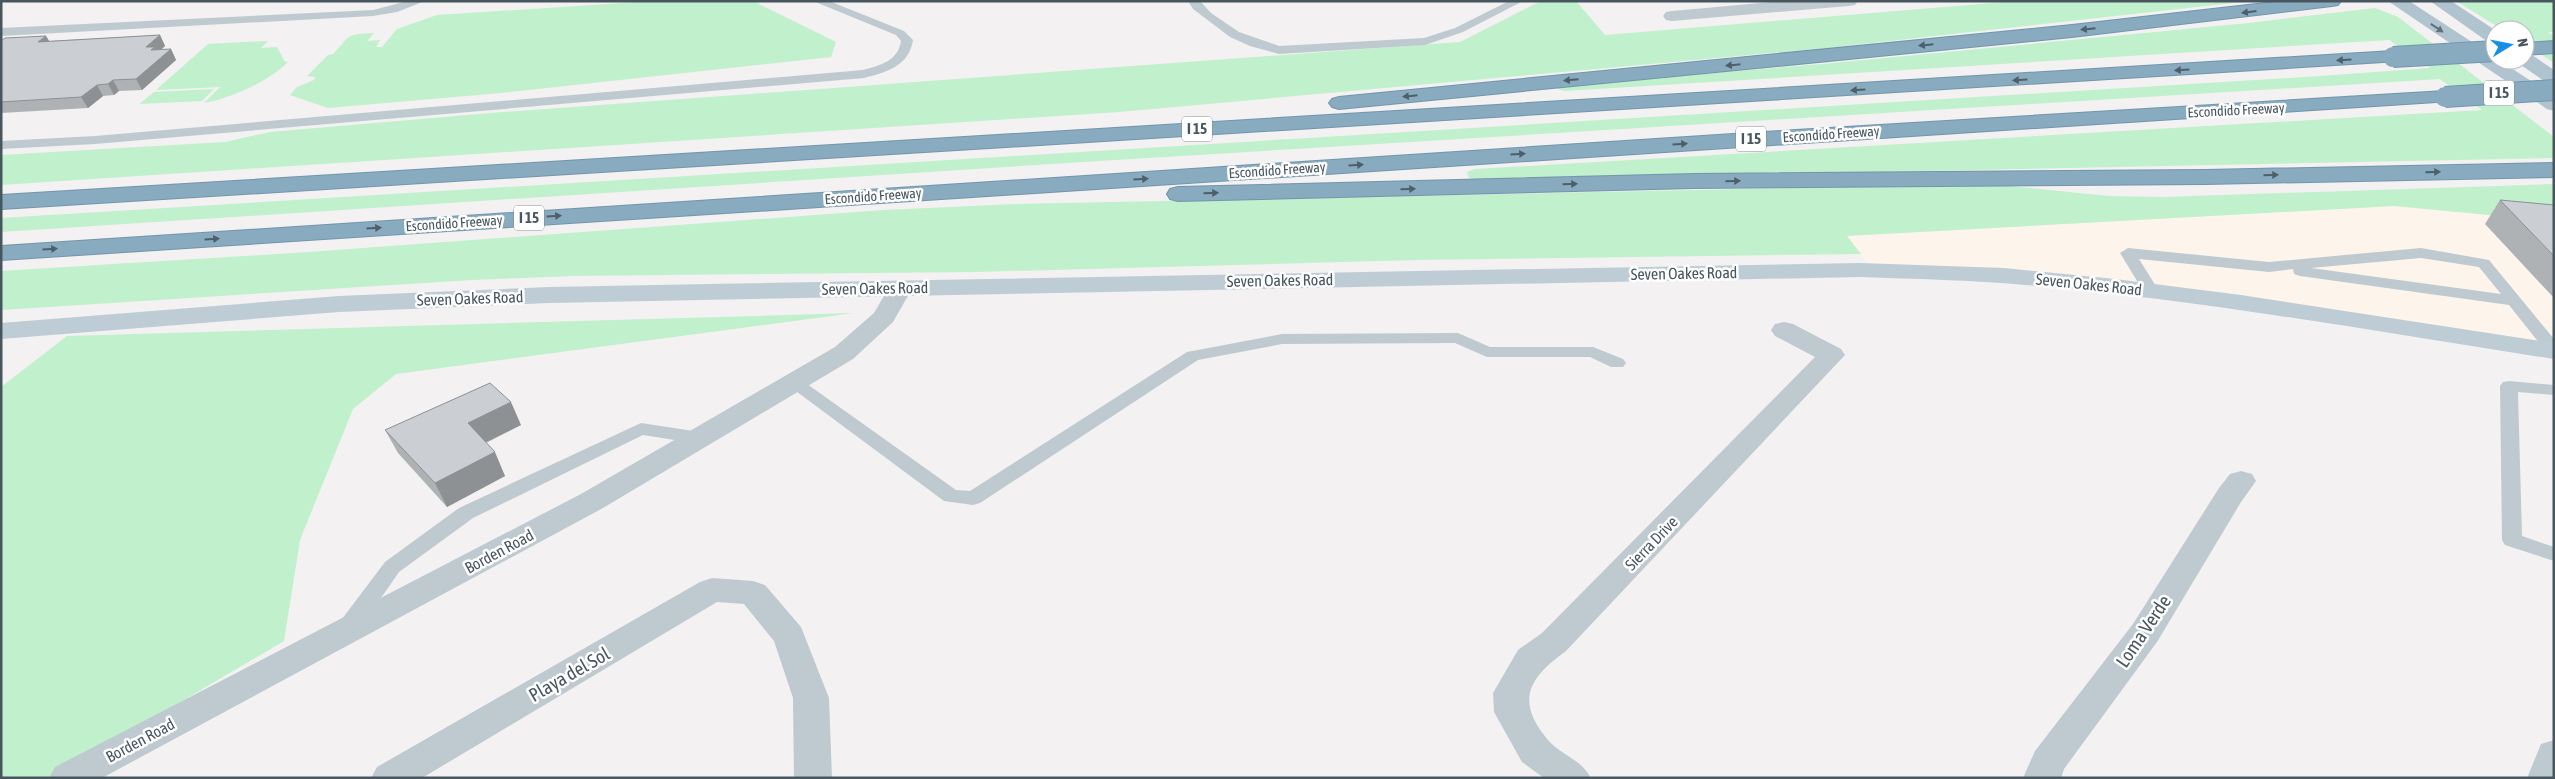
<svg xmlns="http://www.w3.org/2000/svg" width="2555" height="779" font-family="'Asap Condensed',sans-serif">
	<rect width="100%" height="100%" fill="#f3f1f1"/>
	<path fill="#fdf5eb" d="M2394,206L2554,221V351L2151,291L1873,271L1847,236Z"/>
	<path fill="#c0f0cc" d="M654,1H753L836,42L831,57L501,93L328,108L290,95L297,87L314,80L315,77L307,76L328,55L333,54C351,36 344,34 374,33L367,41L380,40L376,47H382L397,29L437,15Z
		M1541,1H1576L1605,35L2017,1H2251L1827,48L1119,112L1,185V155L225,142L270,132L491,113L1460,42Z
		M2456,1H2554V32H2548L2554,36V63L2525,44V30H2503Z
		M2375,8L2398,17L2554,137V158L1481,180L1469,178L1467,172L1475,169L2482,110L2440,79L1099,161L1,232V218L2321,76L2430,68L2389,40L1564,91L1558,89V86L1567,85L1822,64L2249,23Z
		M268,41L261,48L277,47L285,62L289,61C270,81 231,98 204,103L220,87L156,90L208,44Z
		M214,89L202,101L139,104L154,92Z
		M1989,184L2109,196L2163,197L2554,184V221L2394,206L1847,236L1861,254L1416,260L975,272L573,276L471,280L1,310V271L309,252L884,210L1016,204Z
		M854,313L396,374L353,409L300,540L284,641L51,778H1V387L67,336Z"/>
	<g fill="none" stroke-linecap="round" stroke-linejoin="round">
		<defs>
			<path id="highway" d="M2283,1H2341L2338,5L2332,6L2072,37L1339,109L1332,107L1329,103L1332,99L1339,97L2072,25Z
				M2554,41V53L2525,55V43Z
				M2393,51L2400,53L2403,57L2400,61L1,209V195Z
				M2445,91L2452,93L2455,97L2452,101L1,260V246L1796,130Z
				M2554,163V177L2205,184L1694,188L1178,201L1170,199L1167,194L1170,189L1178,187L1694,174L2205,170Z"/>
		</defs>
		<use href="#highway" stroke="#7396ac" stroke-width="2"/>
		<path fill="#becad0" fill-rule="evenodd" d="M408,1H425L397,12L373,16L1,36V28L373,10Z
			M813,1H829L904,31L913,40C909,66 887,72 864,78L95,144L1,149V141L95,136L863,70C881,65 898,61 901,41L896,35Z
			M1188,1H1200L1211,13L1239,32L1279,46L1424,38L1455,28L1509,1H1523L1463,32L1425,45L1279,54L1250,46L1230,37L1193,9Z
			M2128,248L2269,262L2421,248L2489,260L2554,339V355L2548,354L2509,305L2300,276L2294,274L2293,269L2269,272L2139,259L2159,291L2157,294H2145L2120,253ZM2421,258L2479,267L2501,294L2311,268Z
			M1458,333L1490,347H1593L1623,359L1626,363L1623,367H1611L1590,357H1487L1455,343L1282,344L1198,360L980,503L973,505L944,501L785,383L788,379H800L956,490L970,491L1187,352L1282,334Z
			M2509,381L2554,385V395L2518,392L2522,536L2554,547V561L2505,545L2502,540L2500,386L2503,382Z
			M641,423L700,432L706,434L709,438L706,442L700,444L643,435L473,518L399,572L358,631L350,633L342,631L339,625L342,619L385,562L459,508Z"/>
		<path fill="#becad0" fill-rule="evenodd" d="M1783,1H1858L1855,5L1849,6L1672,21L1666,20L1663,16L1666,12L1672,11Z
			M901,280L910,282L913,287L893,322L853,359L603,508L102,778H49L55,767L581,494L835,347L874,313L892,282Z
			M1784,322L1793,324L1841,349L1845,355L1566,651C1530,677 1514,700 1548,740C1561,755 1581,759 1591,778H1544L1522,762L1494,712L1493,693L1518,650L1542,633L1815,357L1775,336L1771,330L1775,324Z
			M2241,471L2252,474L2256,481L2241,502L2157,642L2064,769L2061,778H2023L2035,751L2133,624L2219,488L2230,474Z
			M712,578L753,581L765,585L801,627L829,698L832,778H794L793,698L774,641L744,604L717,602L422,778H371L377,767L700,582Z
			M2554,740V778H2527L2541,744Z"/>
		<path fill="#beccd5" fill-rule="evenodd" d="M1860,263L2004,268L2115,279L2241,295L2554,343V359C2378,332 2203,300 2026,285C1971,280 1915,279 1860,277L549,303L339,312L1,339V323L339,296L549,287Z"/>
		<path fill="#b0c4d0" fill-rule="evenodd" d="M2388,1H2409L2495,57V60H2499L2554,96V111L2547,109Z
			M2430,1H2451L2495,30V44L2488,42Z
			M2525,53L2532,55L2554,70V85L2547,83L2518,63L2516,60H2525Z"/>
		<use href="#highway" fill="#88abc0" fill-rule="evenodd"/>
		<defs>
			<path id="highway-bridge" d="M2393,57L2495,51
				M2445,97L2554,90"/>
		</defs>
		<use href="#highway-bridge" stroke="#7396ac" stroke-width="22" stroke-linecap="butt"/>
		<use href="#highway-bridge" stroke="#88abc0" stroke-width="20"/>
	</g>
	<path fill="#afb2b5" d="M160,35L165,46L161,50L171,49L176,60L142,90L119,91L114,95L103,96L88,108L1,113V41L46,36L49,41Z
		M2500,200L2554,205V298L2485,224Z
		M521,425L486,443L505,476L447,507L398,453L385,430Z"/>
	<path fill="#8e9194" d="M160,35L165,46L158,52L146,47Z
		M46,36L52,46L38,42Z
		M171,49L176,60L142,90L136,79Z
		M113,80L119,91L114,95L108,84Z
		M97,85L103,96L88,108L81,97Z
		M511,402L521,425L478,446L468,423Z
		M495,452L505,476L447,507L435,483Z"/>
	<path fill="#cbcfd3" stroke="#8e9194" d="M160,35L146,47H155L151,50L171,49L136,79L113,80L108,84L97,85L81,97L1,102V41L5,38L46,36L38,42Z
		M2500,200L2554,205V256Z
		M490,383L511,402L468,423L495,452L435,483L385,430Z"/>
	<defs><path id="oneway-solid" d="M-6-.8H1V-3.2L6.5 0L1 3.2V.8H-6Z" transform="scale(1.25)"/></defs>
	<g fill="#4e5f69">
		<use href="#oneway-solid" transform="translate(2249 12) rotate(173)"/>
		<use href="#oneway-solid" transform="translate(2088 29) rotate(174)"/>
		<use href="#oneway-solid" transform="translate(1926 45) rotate(174)"/>
		<use href="#oneway-solid" transform="translate(2344 60) rotate(177)"/>
		<use href="#oneway-solid" transform="translate(1733 65) rotate(174)"/>
		<use href="#oneway-solid" transform="translate(2182 70) rotate(177)"/>
		<use href="#oneway-solid" transform="translate(1571 80) rotate(175)"/>
		<use href="#oneway-solid" transform="translate(2020 80) rotate(177)"/>
		<use href="#oneway-solid" transform="translate(1858 90) rotate(177)"/>
		<use href="#oneway-solid" transform="translate(1410 96) rotate(174)"/>
		<use href="#oneway-solid" transform="translate(1680 144) rotate(-4)"/>
		<use href="#oneway-solid" transform="translate(1518 154) rotate(-4)"/>
		<use href="#oneway-solid" transform="translate(1356 165) rotate(-4)"/>
		<use href="#oneway-solid" transform="translate(2433 172) rotate(-1)"/>
		<use href="#oneway-solid" transform="translate(2271 175) rotate(-1)"/>
		<use href="#oneway-solid" transform="translate(1141 179) rotate(-4)"/>
		<use href="#oneway-solid" transform="translate(1733 181) rotate(-1)"/>
		<use href="#oneway-solid" transform="translate(1570 184) rotate(-2)"/>
		<use href="#oneway-solid" transform="translate(1408 189) rotate(-2)"/>
		<use href="#oneway-solid" transform="translate(1211 193) rotate(-1)"/>
		<use href="#oneway-solid" transform="translate(554 216) rotate(-4)"/>
		<use href="#oneway-solid" transform="translate(374 228) rotate(-4)"/>
		<use href="#oneway-solid" transform="translate(212 239) rotate(-4)"/>
		<use href="#oneway-solid" transform="translate(50 249) rotate(-4)"/>
	</g>
	<use fill="#62727b" href="#oneway-solid" transform="translate(2437 28) rotate(34)"/>
	<g text-anchor="middle" stroke-width="5" stroke-linejoin="round" paint-order="stroke">
		<g font-size="14" fill="#48575f" stroke="#fff">
			<text transform="translate(2236 110) rotate(-3)" y="5">Escondido Freeway</text>
			<text transform="translate(1831 134) rotate(-4)" y="5">Escondido Freeway</text>
			<text transform="translate(1277 170) rotate(-4)" y="5">Escondido Freeway</text>
			<text transform="translate(873 196) rotate(-4)" y="5">Escondido Freeway</text>
			<text transform="translate(454 223) rotate(-4)" y="5">Escondido Freeway</text>
		</g>
		<g fill="#fff" stroke="#7f898f" stroke-width="1">
			<rect x="2484" y="80.5" width="30" height="25" rx="4"/>
			<rect x="1182" y="116.5" width="30" height="25" rx="4"/>
			<rect x="1736" y="126.5" width="30" height="25" rx="4"/>
			<rect x="514" y="205.5" width="30" height="25" rx="4"/>
		</g>
		<g font-size="15" font-weight="bold" fill="#48575f">
			<text x="2499" y="98">I 15</text>
			<text x="1197" y="134">I 15</text>
			<text x="1751" y="144">I 15</text>
			<text x="529" y="223">I 15</text>
		</g>
		<g font-size="16" fill="#48575f" stroke="#fff">
			<text transform="translate(1684 273) rotate(-1)" y="6">Seven Oakes Road</text>
			<text transform="translate(1280 280) rotate(-1)" y="6">Seven Oakes Road</text>
			<text transform="translate(2089 284) rotate(6)" y="6">Seven Oakes Road</text>
			<text transform="translate(875 288) rotate(-1)" y="6">Seven Oakes Road</text>
			<text transform="translate(470 298) rotate(-2)" y="6">Seven Oakes Road</text>
			<text transform="translate(1651 543) rotate(-46)" y="6">Sierra Drive</text>
			<text transform="translate(499 551) rotate(-28)" y="6">Borden Road</text>
			<text transform="translate(140 740) rotate(-28)" y="6">Borden Road</text>
		</g>
		<g font-size="19" fill="#48575f" stroke="#fff">
			<text transform="translate(2143 631) rotate(-56)" y="7">Loma Verde</text>
			<text transform="translate(569 674) rotate(-30)" y="7">Playa del Sol</text>
		</g>
	</g>
	<rect width="2555" height="779" fill="none" stroke="#48575f" stroke-width="5"/>
	<g transform="translate(2510 45) rotate(80)"><circle r="24" fill="#ffffff" stroke="#b6bcbf"/>
	<path d="M0-4L9 19L0 12L-9 19Z" fill="#168fe8"/>
	<text y="-8" font-size="14" font-weight="bold" text-anchor="middle" fill="#48575f">N</text>
	</g>
</svg>
